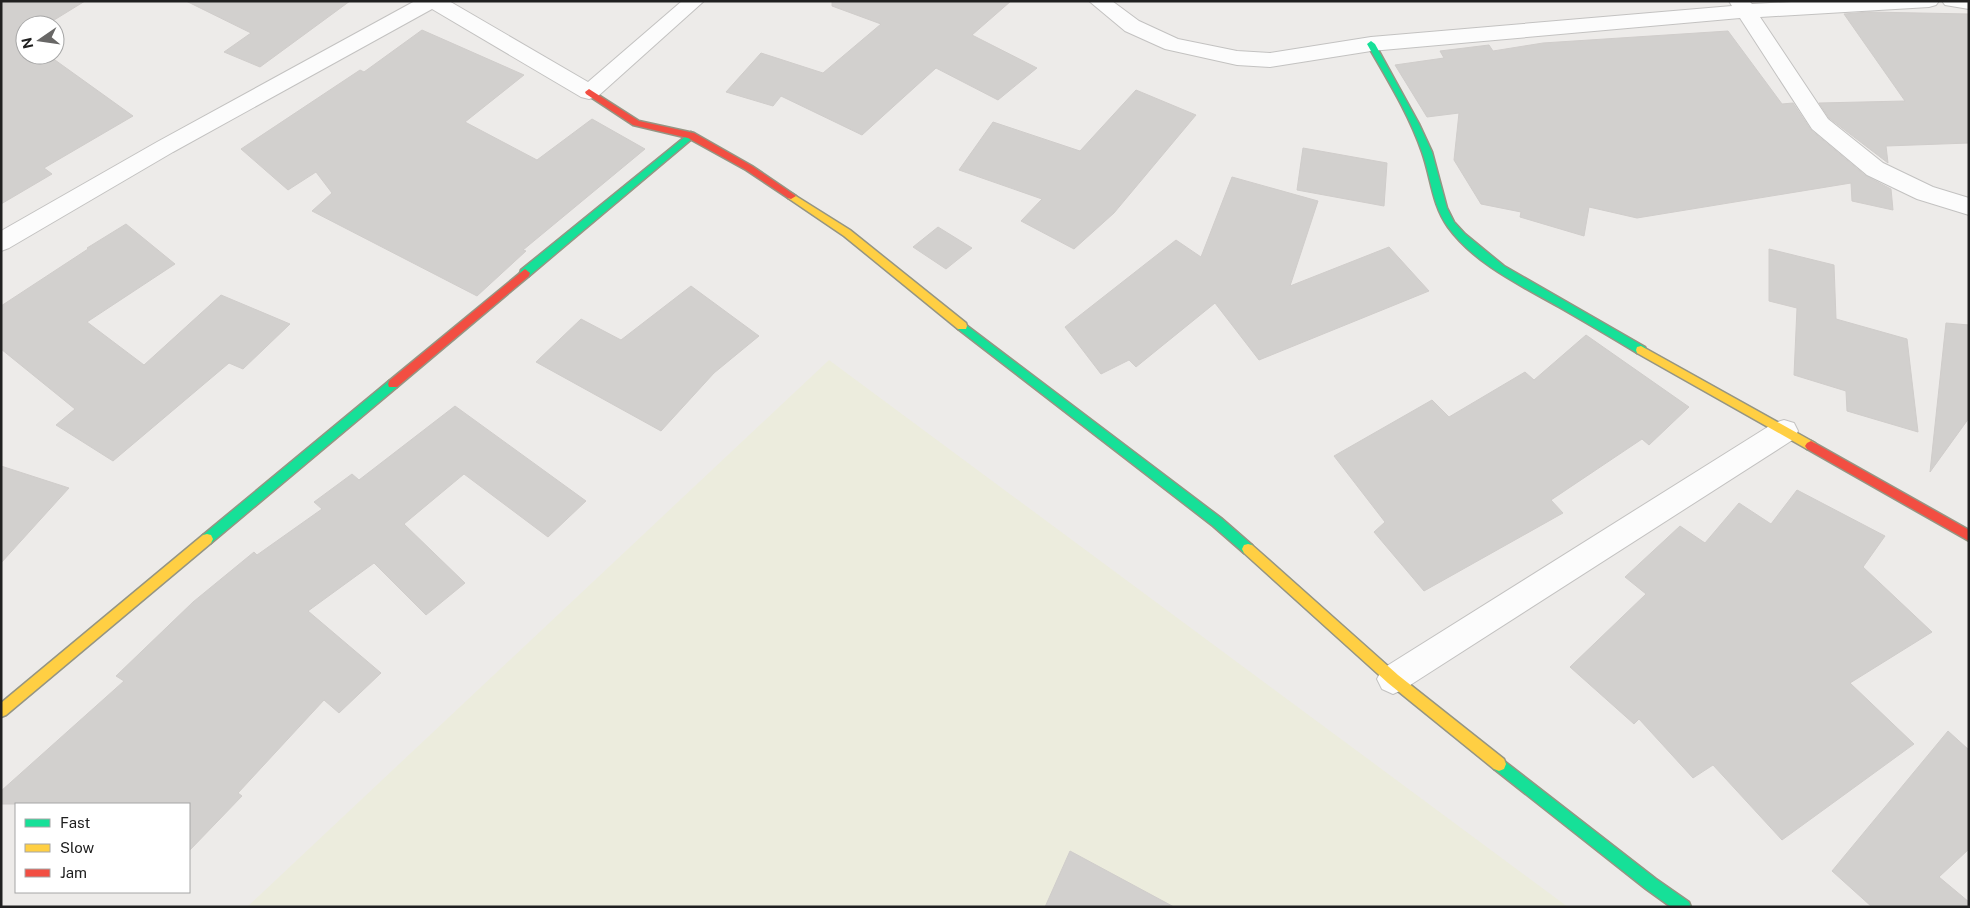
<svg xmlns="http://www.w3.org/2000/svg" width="1970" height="908" font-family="'Public Sans',sans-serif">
	<rect width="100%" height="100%" fill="#edebe9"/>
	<path fill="#ececdd" d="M829,360L1568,907H247Z"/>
	<path fill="#d2d0ce" stroke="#d0cdcb" d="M1,1H85L46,25H25V55H48L133,116L44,168L52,174L1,204Z
		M186,1H350L260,67L224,52L251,33Z
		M832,1H1011L972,35L1037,68L998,100L936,68L862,135L781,96L773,106L726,92L761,53L823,73L881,24L832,6Z
		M1869,12L1969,14V143L1886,146L1888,163L1829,118L1819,103L1905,101L1844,14Z
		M422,30L524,75L465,122L537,160L592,119L645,149L523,250L526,251L477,296L312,211L332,193L316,172L288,190L241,149L360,70L364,72Z
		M1728,31L1782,104L1793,103L1811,130L1866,176L1891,189L1893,210L1852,201L1851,183L1637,218L1589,207L1584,236L1520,217L1521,212L1481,204L1454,160L1459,113L1427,117L1395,65L1444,58L1440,51L1489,45L1493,51L1543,43Z
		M1136,90L1196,115L1114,213L1074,249L1021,221L1042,199L959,170L993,122L1080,151Z
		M1303,148L1387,163L1384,206L1297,190Z
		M1232,177L1318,201L1290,286L1389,247L1429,291L1259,360L1215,303L1136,367L1129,360L1101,374L1065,327L1176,240L1201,257Z
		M126,224L175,264L87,322L144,365L221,295L290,324L243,369L229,363L113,461L56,425L75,409L1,349V306L88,249L87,248Z
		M938,227L972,248L946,269L913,247Z
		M1769,249L1834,265L1836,319L1907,339L1918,432L1847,411L1846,391L1794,375L1797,308L1769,301Z
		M691,286L759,336L714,373L661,431L536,362L581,319L621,340Z
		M1946,323L1969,325V418L1930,472Z
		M1586,335L1689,407L1649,445L1642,439L1551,500L1563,513L1424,591L1374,532L1385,522L1334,456L1432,400L1449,417L1525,372L1534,380Z
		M455,406L586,501L548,537L464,474L404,524L465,583L426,615L374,563L308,611L381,673L339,713L324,700L238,793L242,796L189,851V804H1V791L124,681L116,676L193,602L254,552L257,555L322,509L314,502L352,474L359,480Z
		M1,466L69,488L1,563Z
		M1797,490L1885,536L1863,567L1932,632L1850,683L1914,744L1782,840L1713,765L1693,778L1639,719L1634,724L1570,667L1646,594L1625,577L1680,526L1705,543L1739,503L1771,524Z
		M1948,731L1969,750V849L1939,877L1969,902V907H1872L1832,871Z
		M1070,851L1174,907H1045Z"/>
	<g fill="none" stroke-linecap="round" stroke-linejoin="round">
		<defs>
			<path id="street" d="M415,1H449L588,82L682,1H704L597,97L589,99L581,97L432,9L173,152L9,248L1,251V231L157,142Z
				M1089,1H1112L1139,21L1178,39L1237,51L1270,53L1371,37L1732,6L1729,1H1749L1752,4L1810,1H1939L1936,5L1929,7L1760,17L1828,119L1883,163L1933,187L1969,198V215L1917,199L1867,175L1812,129L1740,18L1371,51L1270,67L1237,65L1165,49L1125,31Z
				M1942,1H1969V9L1945,5Z
				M1784,420L1794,423L1798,431L1794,439L1404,689L1393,694L1382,689L1377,679L1382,669L1774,423Z"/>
			<path id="fast" d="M1371,41L1375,44L1419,124L1432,152L1447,208L1454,222L1465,234L1504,266L1645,347L1646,350L1645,353H1637C1611,337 1585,322 1559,307C1520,285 1475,264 1448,227C1432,205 1431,177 1422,152C1409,114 1387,79 1367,44Z
				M691,132L696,135L694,137L529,276H521L520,273L521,270Z
				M962,322L1221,518L1252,545L1254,549L1252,553L1248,554L1244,553L1213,526L958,329L957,326L958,323Z
				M393,380L397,381L398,384L397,387L211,543L207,544L203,543L201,539L203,535L389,381Z
				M1499,757L1656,879L1689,902L1691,907H1671L1646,889L1494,769L1492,764L1494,759Z"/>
			<path id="slow" d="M791,193L850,230L966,323L967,326L966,329H958L844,236L788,198V194Z
				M1641,346L1815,443L1817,446L1815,449H1807L1637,353L1636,350L1637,347Z
				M207,534L211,535L213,539L211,543L6,715L1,717V703L203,535Z
				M1248,544L1252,545L1398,675L1504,759L1506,764L1504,769L1499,771L1494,769L1388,683L1244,553L1242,549L1244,545Z"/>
			<path id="jam" d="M589,89L639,121L694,133L752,166L796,196L791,199L788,198L746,170L688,138L633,125L586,94L585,92Z
				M525,269L530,273L529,276L397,387H389L388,384L389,381Z
				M1811,441L1969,530V541L1807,449L1805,446L1807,443Z"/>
		</defs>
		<use href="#street" stroke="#c3c2c1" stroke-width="2"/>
		<use href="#fast" stroke="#959583" stroke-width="3"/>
		<use href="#slow" stroke="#959583" stroke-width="3"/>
		<use href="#jam" stroke="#959583" stroke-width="3"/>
		<use href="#street" fill="#fcfcfc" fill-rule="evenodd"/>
		<use href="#fast" fill="#16e098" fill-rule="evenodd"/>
		<use href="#slow" fill="#ffcf43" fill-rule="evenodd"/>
		<use href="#jam" fill="#f24e42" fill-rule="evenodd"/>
	</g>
	<rect width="1970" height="908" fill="none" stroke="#202020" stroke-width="5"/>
	<rect x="15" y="803" width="175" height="90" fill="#ffffff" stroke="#a6a6a6"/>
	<rect x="25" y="819" width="25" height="8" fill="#16e098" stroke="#a6a6a6"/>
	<text x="60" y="828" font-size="15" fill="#202020">Fast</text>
	<rect x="25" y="844" width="25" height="8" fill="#ffcf43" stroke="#a6a6a6"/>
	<text x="60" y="853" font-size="15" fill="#202020">Slow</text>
	<rect x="25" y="869" width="25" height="8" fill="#f24e42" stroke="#a6a6a6"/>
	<text x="60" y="878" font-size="15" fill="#202020">Jam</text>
	<g transform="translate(40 40) rotate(257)"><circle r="24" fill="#ffffff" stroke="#a6a6a6"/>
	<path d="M0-4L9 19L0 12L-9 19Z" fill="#686766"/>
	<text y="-8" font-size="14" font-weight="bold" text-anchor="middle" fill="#202020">N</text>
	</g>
</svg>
